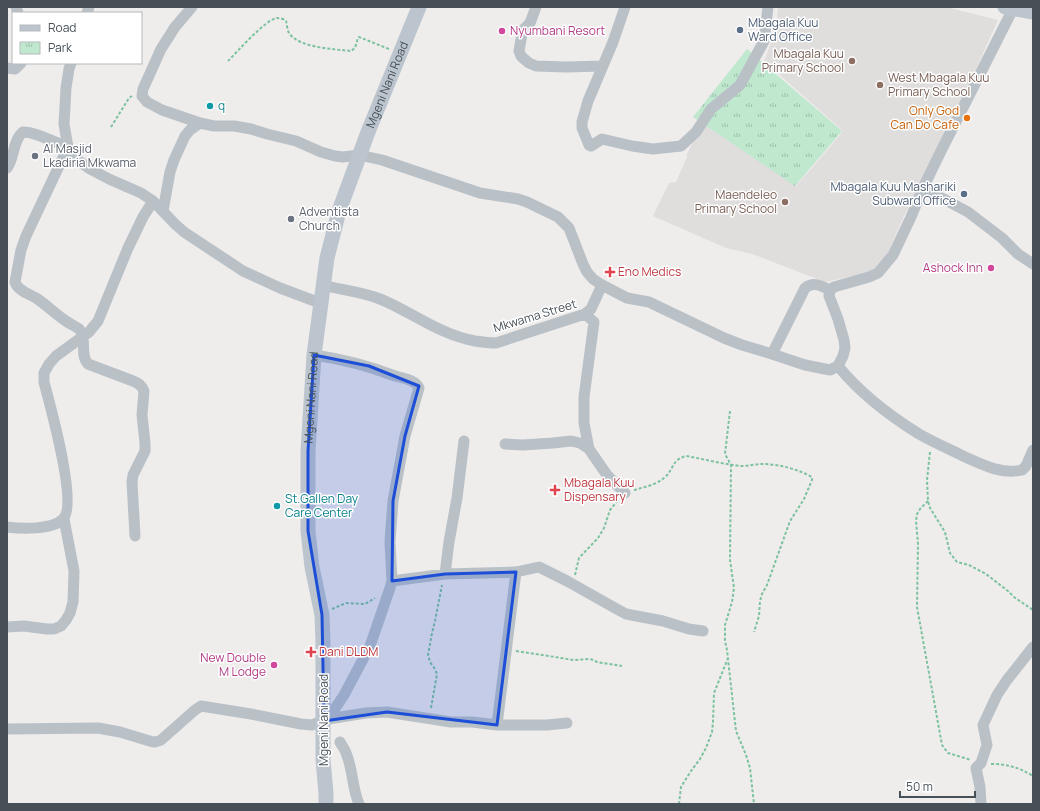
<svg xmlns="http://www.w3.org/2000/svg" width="1040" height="811" font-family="Manrope,sans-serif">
	<defs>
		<pattern id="park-tufts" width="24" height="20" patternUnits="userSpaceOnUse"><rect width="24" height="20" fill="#bfe8ce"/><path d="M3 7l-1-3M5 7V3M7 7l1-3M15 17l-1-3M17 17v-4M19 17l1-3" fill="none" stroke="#9dbeaa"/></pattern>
	</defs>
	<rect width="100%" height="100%" fill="#efecec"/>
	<path fill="#e0dddd" d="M778,7H946L998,20L958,109L904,216L884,261L876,269L863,274L825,282L752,254L726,248L653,216L669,183L676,182L687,157L686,156L703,122L796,186L829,148L843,131L764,61L769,49L777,17Z"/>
	<path fill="url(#park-tufts)" d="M747,49L842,131L795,186L693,117Z"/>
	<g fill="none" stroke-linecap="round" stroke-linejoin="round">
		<path stroke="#7bc29e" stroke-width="2" stroke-dasharray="3 2" stroke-linecap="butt" d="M228,61C237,52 266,19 277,18C280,18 284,19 286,21C287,24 287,30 289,33C299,48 334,49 351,51L355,48L358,38L359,37L389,49
			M111,127L129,98L132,96
			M730,411L725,454L731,465L730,560L734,588L732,602L725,625V641L727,650L736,731L746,755L750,768L754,804
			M930,452L927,480L928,501L930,508L945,532L950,553L957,562L969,565L986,574L1008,591L1014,597L1033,610
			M634,490C644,487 656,485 664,478C674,470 671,460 686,456C704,459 722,464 741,466C748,466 755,464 762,464C779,464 797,469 812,477V480L804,499L790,521L767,585L762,594L760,601L759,616L754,632
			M928,501L920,509L917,514L916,521L918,544L917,607L942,745L948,753L971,760
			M575,575L579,558L598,538L604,528L610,510L619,499
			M332,609L346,603L365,604L375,598
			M516,651L574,660L590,659L593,660L597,662L622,666
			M431,708L437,674L435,669L430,662L428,655L432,633L435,621L442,585
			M991,764C1007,764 1018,767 1033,776
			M679,804L681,787L691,771L700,759L706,748L712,732L713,722L714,693L728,658"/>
		<path stroke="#b9c1c7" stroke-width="11" d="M16,7L18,13
			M192,7L175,27L161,49L143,89L142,96L147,102L162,110L200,123L214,126H234L251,129L267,134L296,141L321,152L335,156L343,157L359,155L382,160L480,193L518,199L527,202L558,217L569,228L583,264L587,272L593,279L602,285L627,298L649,302L724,338L742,345L772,354L805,365L830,370L838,366L843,356L845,348L844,340L838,319L829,296L830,290L834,287L869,277L878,273L893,255L911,217L923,188L941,151L1013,9
			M536,7L530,23L524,29L522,34L519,51L521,56L523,58L529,63L536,66L566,67L603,66
			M625,7L613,42L588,101L582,122V128L589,145L591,146L602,139L632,146L653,149L681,146L696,132L711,109L740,85L764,41L768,7
			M87,13L89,7
			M71,63L69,69L66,88L64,124L68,147L79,161L90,169L109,179L141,193L153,201L175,224L184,232L243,271L280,288L320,303
			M7,68L15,69L21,63
			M7,168C15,158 12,141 23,132C33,131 56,143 68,147L26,236L21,250L15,282C18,291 29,294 36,298C47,305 55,314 66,321C70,324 75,326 79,329C88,339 79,354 88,364L133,381C138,383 142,385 144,391L142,415L145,443V451L133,475L132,482L135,536
			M923,188L968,212L1002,238L1018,254L1033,264
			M163,211L170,172L174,160L185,136L190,130L200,123
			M323,285C341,290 362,292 380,299C412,312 440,335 475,341C482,342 489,343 496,343L585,314L591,309L602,285
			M585,314L594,322L584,397V423L589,449
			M772,354L805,288C814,281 821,286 830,290
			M314,355C342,359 369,366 395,376C403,378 416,380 419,388L405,436L393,501L390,542L392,581L390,588L370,646L344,695L328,719
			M838,366C860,393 890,416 919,434C933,442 949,449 963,456C981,464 1001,475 1022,470L1026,466L1033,450
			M505,444L523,445L553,443L571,441L580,443L589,449L607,475L625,493
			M7,527C21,529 53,530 63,519C78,505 50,405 44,382V373L49,364L56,356L89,332L98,321L128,248L143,217L153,201
			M445,574L449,542L457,498L464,441
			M392,581L445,574L516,572L539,567L567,581L615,608L626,614L663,621L689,629L703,631
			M7,627L24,626L47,629H54L61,626L66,620L70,613L73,602L74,571L64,519
			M497,725L516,572
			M7,729L98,728L120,732L153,742H155L161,740L195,710L201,706L251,714L301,724L312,725L328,719L366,713L387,712L451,722H472L497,725H547L567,723
			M340,742C342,746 345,749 346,753C353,769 352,788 359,804
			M981,804L980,787L976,768L981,763L987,745L983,725L997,695L1007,680L1033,647"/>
		<g stroke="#bcc5ce" stroke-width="15">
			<path d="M1005,7L1033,12"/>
			<path id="s1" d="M326,804V793L323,760V642L322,615L312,567L308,531V451L314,355L327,258L339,211L368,132L419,7"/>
		</g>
	</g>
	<path fill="#1d4ed8" fill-opacity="0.2" stroke="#1d4ed8" stroke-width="3" stroke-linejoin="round" d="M314,355L369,366L419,386L405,436L393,501L392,581L445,574L516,572L497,725L387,712L324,721L322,615L308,531V451Z"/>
	<g fill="#5c6f8a" stroke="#fff" stroke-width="1.5">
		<circle cx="740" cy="30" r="4"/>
		<circle cx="964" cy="194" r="4"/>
	</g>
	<g fill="#d1479c" stroke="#fff" stroke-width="1.5">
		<circle cx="502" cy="31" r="4"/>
		<circle cx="991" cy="268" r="4"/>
		<circle cx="274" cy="665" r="4"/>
	</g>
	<g fill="#8d6e63" stroke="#fff" stroke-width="1.5">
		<circle cx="852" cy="61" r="4"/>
		<circle cx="880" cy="85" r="4"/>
		<circle cx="785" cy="202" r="4"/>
	</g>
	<g fill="#0f9aa8" stroke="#fff" stroke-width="1.5">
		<circle cx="210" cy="106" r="4"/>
		<circle cx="277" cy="506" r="4"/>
	</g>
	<circle fill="#e8710a" stroke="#fff" stroke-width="1.5" cx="967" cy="118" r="4"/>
	<g fill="#6b7280" stroke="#fff" stroke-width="1.5">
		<circle cx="35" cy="156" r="4"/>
		<circle cx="291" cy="219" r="4"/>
	</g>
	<g fill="#e0444e" stroke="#fff" stroke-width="1.5">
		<path d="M608 266h4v4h4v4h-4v4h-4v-4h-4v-4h4z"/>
		<path d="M553 484h4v4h4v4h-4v4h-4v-4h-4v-4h4z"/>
		<path d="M309 646h4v4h4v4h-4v4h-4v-4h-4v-4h4z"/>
	</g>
	<g text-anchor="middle" stroke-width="3" stroke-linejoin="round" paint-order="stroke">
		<g font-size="12" fill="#4e5e75" stroke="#fff" text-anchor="start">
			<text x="748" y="27">Mbagala Kuu<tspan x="748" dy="14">Ward Office</tspan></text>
			<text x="956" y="191" text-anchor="end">Mbagala Kuu Mashariki<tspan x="956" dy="14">Subward Office</tspan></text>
		</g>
		<g font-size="12" fill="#b23c85" stroke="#fff" text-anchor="end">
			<text x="510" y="35" text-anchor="start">Nyumbani Resort</text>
			<text x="983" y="272">Ashock Inn</text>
			<text x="266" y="662">New Double<tspan x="266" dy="14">M Lodge</tspan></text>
		</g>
		<g font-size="12" fill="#785e54" stroke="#fff" text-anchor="end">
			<text x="844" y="58">Mbagala Kuu<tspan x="844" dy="14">Primary School</tspan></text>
			<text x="888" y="82" text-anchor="start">West Mbagala Kuu<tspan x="888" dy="14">Primary School</tspan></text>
			<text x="777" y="199">Maendeleo<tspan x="777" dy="14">Primary School</tspan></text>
		</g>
		<g font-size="12" fill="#475057" stroke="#fff">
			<text dy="4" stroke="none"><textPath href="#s1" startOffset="732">Mgeni Nani Road</textPath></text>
			<text transform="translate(535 316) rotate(-17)" y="4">Mkwama Street</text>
			<text dy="4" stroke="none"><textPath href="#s1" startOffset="408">Mgeni Nani Road</textPath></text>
			<text transform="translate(324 720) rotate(-90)" y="4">Mgeni Nani Road</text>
		</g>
		<g font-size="12" fill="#0d838f" stroke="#fff" text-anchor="start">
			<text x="218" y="110">q</text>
			<text x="285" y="503">St.Gallen Day<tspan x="285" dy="14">Care Center</tspan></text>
		</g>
		<g font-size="12" fill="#c56008" stroke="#fff" text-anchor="end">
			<text x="959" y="115">Only God<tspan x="959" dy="14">Can Do Cafe</tspan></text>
		</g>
		<g font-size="12" fill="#5b616d" stroke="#fff" text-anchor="start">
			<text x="43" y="153">Al Masjid<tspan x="43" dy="14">Lkadiria Mkwama</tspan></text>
			<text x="299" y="216">Adventista<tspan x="299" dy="14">Church</tspan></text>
		</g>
		<g font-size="12" fill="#be3a42" stroke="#fff" text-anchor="start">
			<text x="618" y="276">Eno Medics</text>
			<text x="564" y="487">Mbagala Kuu<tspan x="564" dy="14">Dispensary</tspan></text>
			<text x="319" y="656">Dani DLDM</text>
		</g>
	</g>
	<rect width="1040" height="811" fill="none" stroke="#475057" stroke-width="16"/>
	<rect x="12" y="12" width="130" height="52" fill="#ffffff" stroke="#b5b9bc"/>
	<rect x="20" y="25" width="20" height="6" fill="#bcc5ce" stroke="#b5b9bc"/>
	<text x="48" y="32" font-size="12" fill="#475057">Road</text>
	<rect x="20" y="42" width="20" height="12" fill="url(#park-tufts)" stroke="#b5b9bc"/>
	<text x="48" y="52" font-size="12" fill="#475057">Park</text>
	<path d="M900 791v6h75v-6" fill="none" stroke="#475057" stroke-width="2"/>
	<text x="906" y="791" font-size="12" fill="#475057" stroke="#ffffff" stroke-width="3" paint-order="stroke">50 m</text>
</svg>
